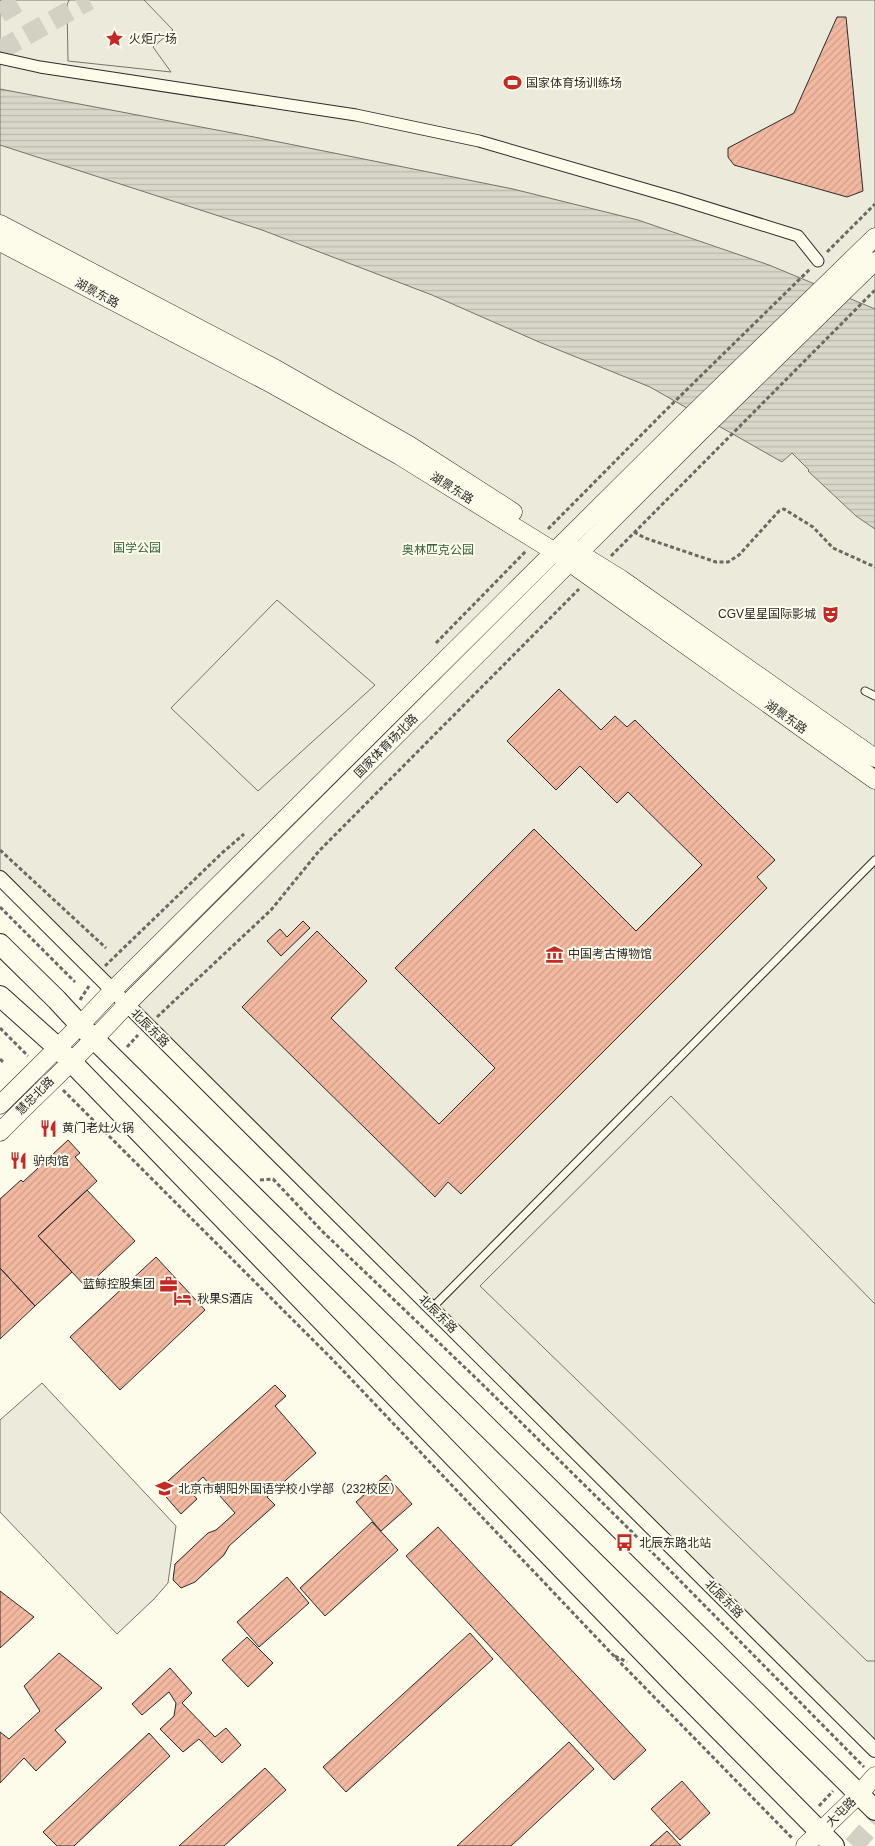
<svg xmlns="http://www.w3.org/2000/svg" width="875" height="1846" font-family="Helvetica,'Noto Sans SC',sans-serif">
	<defs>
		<pattern id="water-rules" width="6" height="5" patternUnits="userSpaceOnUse" patternTransform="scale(1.25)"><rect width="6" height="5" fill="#d8d7c9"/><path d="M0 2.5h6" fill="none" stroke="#bab9ad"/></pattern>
		<pattern id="building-hatch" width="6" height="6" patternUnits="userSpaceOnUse" patternTransform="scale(1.25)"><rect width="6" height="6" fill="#f2b8a0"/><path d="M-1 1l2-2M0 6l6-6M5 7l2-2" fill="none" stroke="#d09e8a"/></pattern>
	</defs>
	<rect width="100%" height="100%" fill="#fdfbea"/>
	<path fill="#ecebdb" stroke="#74746e" d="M0,0H875V1741L0,870Z
		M42,1383L176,1526L168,1583L154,1599L117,1634L0,1512V1420Z"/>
	<path fill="#eceadb" stroke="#74746e" d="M69,0H144L173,30L153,47L171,72L68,61L67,5Z
		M277,600L375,685L258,791L171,708Z
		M671,1096L875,1304V1661H867L480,1286Z"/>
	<path fill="url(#water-rules)" stroke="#74746e" d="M0,89L259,138L513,189L638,220L769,265L875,309V529L856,516L808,471L809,470L792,453L782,462L650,387L539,342L432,295L262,230L0,145Z"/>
	<path fill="url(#building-hatch)" stroke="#2b2b2b" d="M837,17H846L863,191L847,197L734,165L728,157V148L794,113Z
		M559,689L601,730L615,716L627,727L635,720L775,860L757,877L767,888L461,1194L448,1182L435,1197L242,1007L317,931L367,981L331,1018L439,1124L495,1068L395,968L534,829L636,931L702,865L628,792L617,803L580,766L556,790L507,741Z
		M303,921L310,928L281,956L267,941L280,929L287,937Z
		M68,1140L80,1153L75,1157L97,1181L38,1236L72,1272L35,1306L0,1268V1199L21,1180L23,1182Z
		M87,1190L135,1241L86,1287L38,1236Z
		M156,1257L205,1310L120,1390L70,1337Z
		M0,1268L35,1306L0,1339Z
		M275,1385L286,1396L275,1406L316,1453L267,1497L275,1505L229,1546L224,1555L195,1582L181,1588L173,1580L175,1564L208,1533L216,1530L235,1513L203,1477L189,1490L197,1499L181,1514L159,1489Z
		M386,1475L412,1504L381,1531L356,1502Z
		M372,1522L398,1550L325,1616L300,1588Z
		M438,1527L646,1750L614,1780L406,1556Z
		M287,1577L309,1603L259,1647L237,1622Z
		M0,1591L34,1617L0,1648Z
		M470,1633L493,1659L346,1792L323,1767Z
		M247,1637L273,1663L248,1687L222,1660Z
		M59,1653L102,1688L55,1730L66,1742L36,1771L24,1758L0,1783V1732L9,1739L40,1711L24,1686Z
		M170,1668L192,1693L182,1703L215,1737L226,1728L241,1745L222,1763L199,1739L183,1752L160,1729L174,1716L176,1703L169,1692L142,1715L132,1704Z
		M149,1733L170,1756L74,1846H57L43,1832Z
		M569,1742L594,1769L511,1846H457Z
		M265,1768L286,1790L224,1846H179Z
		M682,1781L710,1813L680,1840L651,1809Z
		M667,1831L681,1846H650Z"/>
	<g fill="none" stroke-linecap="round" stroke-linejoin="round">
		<path stroke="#d3d1c4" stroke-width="20" stroke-dasharray="20 10" stroke-linecap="butt" d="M0,13L22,0
			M0,50L89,0
			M853,1846L875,1822"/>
		<defs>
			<path id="service" d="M865,691L875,696
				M432,1308L875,860"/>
			<path id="pedestrian" d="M0,58L40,67L356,115L479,141L679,199L798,236L818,261"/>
			<path id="minor" d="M0,878L875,1750"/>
			<path id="tertiary" d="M0,224L276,369L409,445L513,512
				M0,242L268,382L400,456L555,552L875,780
				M569,547L621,579L875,758
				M0,1105C38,1067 77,1030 113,990L685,422L875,237
				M0,1132C42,1089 87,1049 127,1004L701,431L875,261
				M805,1846L859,1794L875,1776"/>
			<path id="secondary" d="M0,944L57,1000L81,1026L875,1810
				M0,996L57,1047L673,1683L834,1846"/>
		</defs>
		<use href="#service" stroke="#2b2b2b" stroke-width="9"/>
		<use href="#pedestrian" stroke="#2b2b2b" stroke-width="13"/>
		<use href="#minor" stroke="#2b2b2b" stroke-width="16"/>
		<use href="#tertiary" stroke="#2b2b2b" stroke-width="19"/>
		<use href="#secondary" stroke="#2b2b2b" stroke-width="22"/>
		<path stroke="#6a6964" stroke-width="3" stroke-dasharray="4 2.5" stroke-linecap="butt" d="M827,252L875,204
			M548,529L667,409L810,269
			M634,532L645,538L716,562H728L739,555L779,511L784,509L813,527L833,548L875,567
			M611,556L875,290
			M436,643L526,551
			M0,850L106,948
			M0,907L75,982
			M105,966L222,853L244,834
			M80,1000L89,986
			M157,1017L271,910L319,851L579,589
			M0,1028L28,1056
			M127,1047L138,1035
			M0,1059L3,1062
			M63,1090L333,1360L612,1654L793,1839
			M260,1180L273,1179L323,1232L479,1381L630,1530L864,1767
			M615,1656L627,1662
			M819,1806L833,1791"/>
		<use href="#service" stroke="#fdfbea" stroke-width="7"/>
		<use href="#pedestrian" stroke="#fdfbea" stroke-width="11"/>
		<use href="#minor" stroke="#fdfbea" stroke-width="14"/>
		<use href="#tertiary" stroke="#fdfbea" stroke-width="18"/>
		<use href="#secondary" stroke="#fdfbea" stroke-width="20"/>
	</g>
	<defs>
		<symbol id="sight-bare" viewBox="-9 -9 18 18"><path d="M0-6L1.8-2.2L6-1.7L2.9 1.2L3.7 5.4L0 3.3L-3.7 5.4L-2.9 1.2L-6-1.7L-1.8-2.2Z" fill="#c62828" stroke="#fdfbea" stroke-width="2.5" paint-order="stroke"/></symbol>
		<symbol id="stadium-bare" viewBox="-9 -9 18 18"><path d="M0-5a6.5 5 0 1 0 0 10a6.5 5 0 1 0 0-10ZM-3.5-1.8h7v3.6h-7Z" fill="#c62828" stroke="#fdfbea" stroke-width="2.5" paint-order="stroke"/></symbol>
		<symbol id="theatre-bare" viewBox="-9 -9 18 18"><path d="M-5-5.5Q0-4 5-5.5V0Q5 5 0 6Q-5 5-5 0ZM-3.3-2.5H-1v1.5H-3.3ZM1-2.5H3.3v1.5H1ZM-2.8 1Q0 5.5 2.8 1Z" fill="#c62828" stroke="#fdfbea" stroke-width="2.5" paint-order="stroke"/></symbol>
		<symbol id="museum-bare" viewBox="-9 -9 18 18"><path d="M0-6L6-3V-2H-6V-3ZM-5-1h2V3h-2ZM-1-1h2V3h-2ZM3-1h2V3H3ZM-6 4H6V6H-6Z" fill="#c62828" stroke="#fdfbea" stroke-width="2.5" paint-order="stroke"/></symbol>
		<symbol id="restaurant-bare" viewBox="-9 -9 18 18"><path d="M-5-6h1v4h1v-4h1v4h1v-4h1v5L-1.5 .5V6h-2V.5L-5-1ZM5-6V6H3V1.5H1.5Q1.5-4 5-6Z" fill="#c62828" stroke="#fdfbea" stroke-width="2.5" paint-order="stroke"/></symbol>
		<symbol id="office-bare" viewBox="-9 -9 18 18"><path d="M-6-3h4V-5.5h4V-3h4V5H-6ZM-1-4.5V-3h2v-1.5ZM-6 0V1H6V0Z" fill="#c62828" stroke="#fdfbea" stroke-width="2.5" paint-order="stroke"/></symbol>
		<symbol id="hotel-bare" viewBox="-9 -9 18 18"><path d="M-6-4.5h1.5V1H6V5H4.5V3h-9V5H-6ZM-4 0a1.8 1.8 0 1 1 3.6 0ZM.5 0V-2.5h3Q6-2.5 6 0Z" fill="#c62828" stroke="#fdfbea" stroke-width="2.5" paint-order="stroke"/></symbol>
		<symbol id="school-bare" viewBox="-9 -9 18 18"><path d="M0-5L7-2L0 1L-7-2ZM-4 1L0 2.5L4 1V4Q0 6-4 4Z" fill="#c62828" stroke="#fdfbea" stroke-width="2.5" paint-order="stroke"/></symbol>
		<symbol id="bus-bare" viewBox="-9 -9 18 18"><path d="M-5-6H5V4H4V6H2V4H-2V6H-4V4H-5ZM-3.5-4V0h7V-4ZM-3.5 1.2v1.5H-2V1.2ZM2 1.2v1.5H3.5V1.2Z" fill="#c62828" stroke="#fdfbea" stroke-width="2.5" paint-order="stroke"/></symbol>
	</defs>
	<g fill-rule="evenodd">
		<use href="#sight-bare" x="102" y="26" width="25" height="25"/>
		<use href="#stadium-bare" x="500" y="70" width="25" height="25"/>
		<use href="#theatre-bare" x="818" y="602" width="25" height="25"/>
		<use href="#museum-bare" x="542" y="942" width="25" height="25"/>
		<use href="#restaurant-bare" x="36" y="1116" width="25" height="25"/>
		<use href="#restaurant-bare" x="6" y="1148" width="25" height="25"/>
		<use href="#office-bare" x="156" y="1272" width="25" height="25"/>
		<use href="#hotel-bare" x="170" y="1286" width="25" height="25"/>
		<use href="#school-bare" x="152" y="1476" width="25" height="25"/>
		<use href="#bus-bare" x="612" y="1530" width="25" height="25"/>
	</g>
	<g text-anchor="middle" stroke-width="4" stroke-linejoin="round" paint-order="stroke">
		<g font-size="12" fill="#2b2b2b" stroke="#fdfbea" text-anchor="start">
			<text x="129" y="43">火炬广场</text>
			<text x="526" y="87">国家体育场训练场</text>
			<text x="816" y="618" text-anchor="end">CGV星星国际影城</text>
			<text x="568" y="958">中国考古博物馆</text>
			<text x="62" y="1132">黄门老灶火锅</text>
			<text x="33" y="1165">驴肉馆</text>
			<text x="155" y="1288" text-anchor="end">蓝鲸控股集团</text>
			<text x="197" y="1303">秋果S酒店</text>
			<text x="178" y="1493">北京市朝阳外国语学校小学部（232校区）</text>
			<text x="639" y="1547">北辰东路北站</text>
		</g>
		<g font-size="12" fill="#2b2b2b" stroke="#fdfbea">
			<text transform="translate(97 293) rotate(28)" y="4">湖景东路</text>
			<text transform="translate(452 488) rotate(32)" y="4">湖景东路</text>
			<text transform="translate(786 717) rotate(35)" y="4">湖景东路</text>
			<text transform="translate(386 746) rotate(-45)" y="4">国家体育场北路</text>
			<text transform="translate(150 1028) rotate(45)" y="4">北辰东路</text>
			<text transform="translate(35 1096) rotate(-45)" y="4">慧忠北路</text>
			<text transform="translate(438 1314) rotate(45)" y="4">北辰东路</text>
			<text transform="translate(724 1599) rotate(45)" y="4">北辰东路</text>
			<text transform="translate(841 1812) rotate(-44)" y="4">大屯路</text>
		</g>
		<g font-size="12" fill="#34623c" stroke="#fdfbea">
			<text x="137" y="552">国学公园</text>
			<text x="438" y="554">奥林匹克公园</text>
		</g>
	</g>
</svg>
